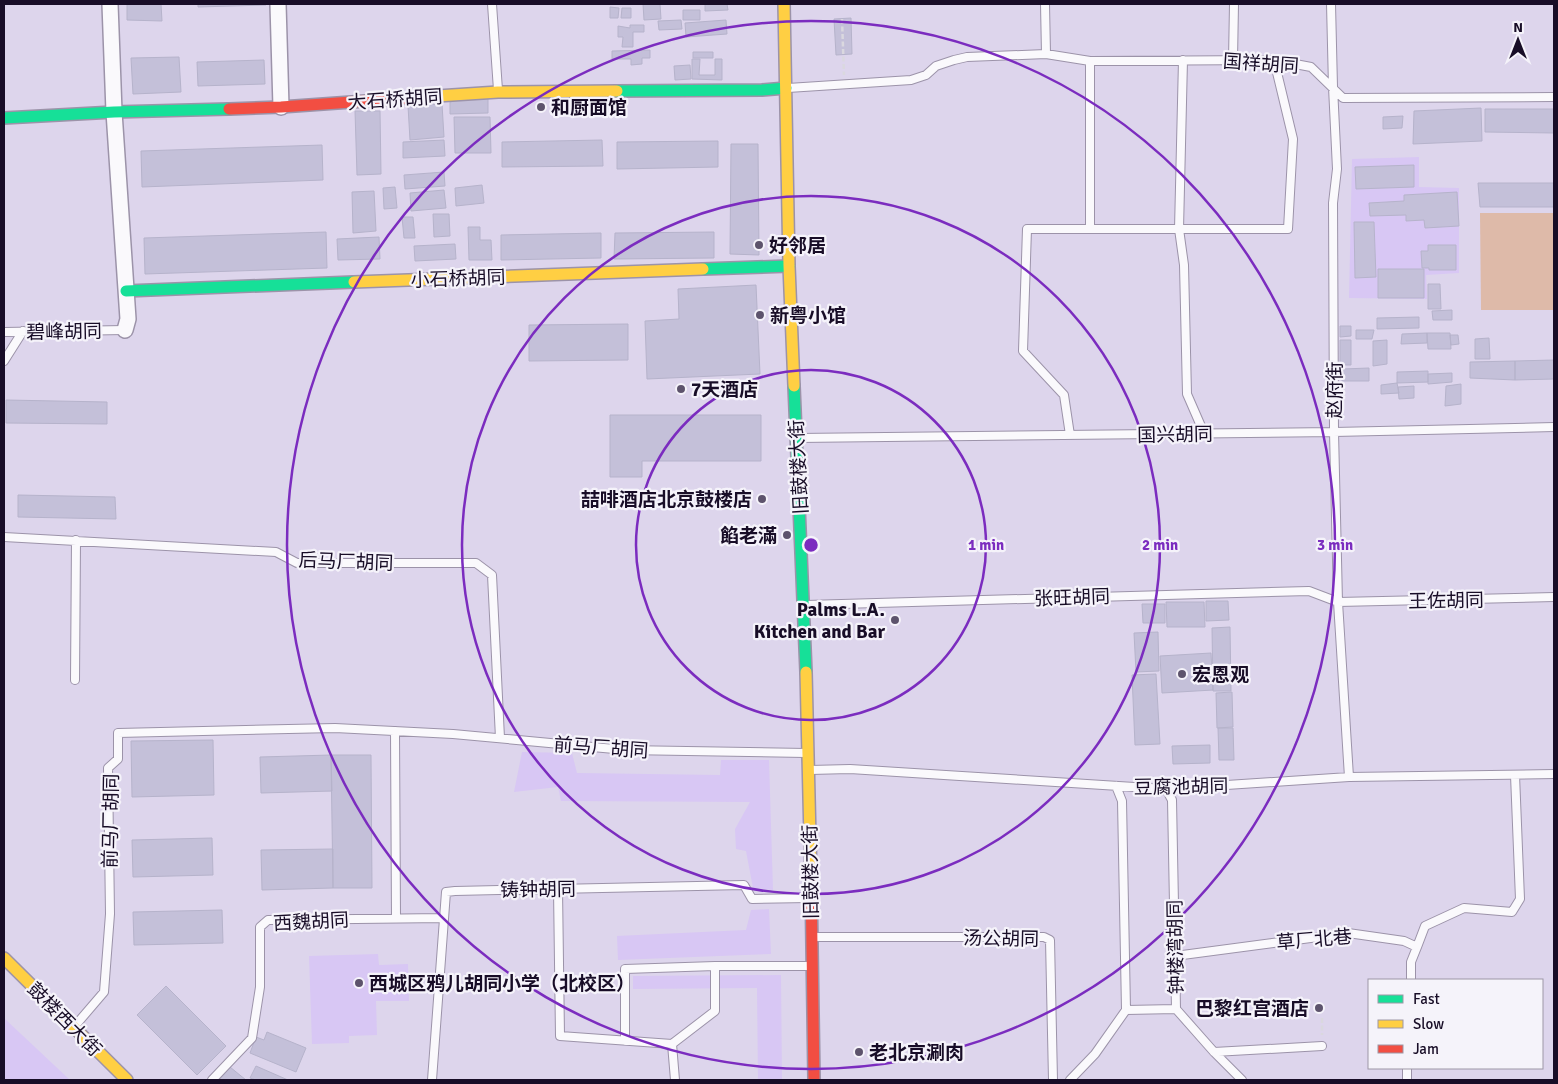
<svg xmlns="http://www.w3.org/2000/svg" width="1558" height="1084" font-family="Signika,'Noto Sans SC',sans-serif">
	<rect width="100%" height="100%" fill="#ddd5ec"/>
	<path fill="#d8c7f4" d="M1419,157V187L1459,188V273L1426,275L1427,299L1349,298L1352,159Z
		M522,752L572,753L577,773L720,775L721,760H769L773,890L753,888L746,851L736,849L735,829L750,802L561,801L558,787L514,792Z
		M769,909L771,954L618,960L617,936L746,930L751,910Z
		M378,954L379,965L408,964L409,1001H376L377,1035L349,1036V1043L312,1044L309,956Z
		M781,975L782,1080H758L757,988L633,989V976Z
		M4,1018L70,1080H4Z"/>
	<path fill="#debaa9" d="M1480,213H1554V310H1481Z"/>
	<path fill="#c4c0d9" stroke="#b6b3cb" d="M127,4H161L162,21L127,20Z
		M198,4H266V5L198,7Z
		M643,4H660L661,19L644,20Z
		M705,4H727L728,10L705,11Z
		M610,7L619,8L618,18H610Z
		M622,8H631V18H621Z
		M683,10H700V20H683Z
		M851,18L852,54L836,55L834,19Z
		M681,20L682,29L659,30L658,21Z
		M726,20L727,34L686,37L685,23Z
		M630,25H644V32H633V47H622L623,37H618V26L630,28Z
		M650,50V58H642V64L631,65V59H612V51Z
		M693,52H713V58H693Z
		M179,57L181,92L133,94L131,58Z
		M692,59H700L699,75H715V59H722V80L692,79Z
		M264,60L265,84L198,86L197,62Z
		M690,65L691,79L675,80L674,66Z
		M450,97H488V113L450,114Z
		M442,104L444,137L410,140L408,106Z
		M1481,108L1482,141L1413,144L1414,111Z
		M1485,109H1554V133L1485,132Z
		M355,111H380L381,174L357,175Z
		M1403,116L1402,128L1383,129V117Z
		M454,117H490L491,153H455Z
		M444,140L445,156L403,158V142Z
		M602,140L603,166L502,167V142Z
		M718,141V167L617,169V142Z
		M731,144H758L759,255L730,254Z
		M322,145L323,180L142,187L141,151Z
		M1414,165V187L1356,189L1355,167Z
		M444,172L445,186L405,189L404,175Z
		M1478,183H1554V207H1480Z
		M482,185L484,203L456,206L455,188Z
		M395,187L397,208L384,209L383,188Z
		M444,190L446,208L411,211L410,193Z
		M374,191L376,231L353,233L352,192Z
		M1457,192L1459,226L1425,228L1424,220L1406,221V215L1370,216L1369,203L1404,201V195Z
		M433,214H449L450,236L434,237Z
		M402,217H413L415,238H404Z
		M1354,222H1374L1376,277L1355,278Z
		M468,227H480V240H491L492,260H469Z
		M326,232L327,268L145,274L144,238Z
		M714,232V258L614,259L615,233Z
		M601,233V258L501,260V235Z
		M379,237L380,259L338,260L337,239Z
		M455,244L456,259L415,261L414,246Z
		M1428,245H1456V270H1429V268H1422L1421,251H1428Z
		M1378,269H1424V298H1378Z
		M1428,284H1440L1441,309H1428Z
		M756,285L760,374L647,379L645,321L679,319L678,289Z
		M1452,310V320H1433L1432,311Z
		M1419,317V328L1377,329V318Z
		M628,324V360L529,361V325Z
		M1340,326H1351V336L1340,337Z
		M1356,330H1374L1372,339H1356Z
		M1427,333H1450L1451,349H1428Z
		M1427,333V343L1401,344L1402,334Z
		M1450,335H1458L1459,344L1451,345Z
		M1489,338L1490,359H1475V339Z
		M1340,340H1351V365H1340Z
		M1387,340V364L1373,366V341Z
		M1554,360V379L1515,380V361Z
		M1515,361V380L1470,378V362Z
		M1369,368V381H1342L1343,369Z
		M1428,371V382L1397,383V372Z
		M1452,373V382L1428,384V374Z
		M1397,383L1399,393L1381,394V385Z
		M1461,384V404L1445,406L1446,386Z
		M1414,386V398L1399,399L1398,387Z
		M6,400L107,402V424L6,423Z
		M610,415H761V461H642V477H610Z
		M18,495L115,497L116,519L18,517Z
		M1206,601H1228L1229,620L1206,621Z
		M1166,602H1204L1205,627H1167Z
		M1142,604H1165V623H1143Z
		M1230,627L1231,691H1213L1212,628Z
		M1158,632L1159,671L1136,672L1134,633Z
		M1211,653L1213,690L1162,693L1160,656Z
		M1156,674L1160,744L1135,745L1132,675Z
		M1232,692L1233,727L1217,728L1216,693Z
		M1218,728H1233L1234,760H1219Z
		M213,740L214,795L132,797L131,741Z
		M1210,745V763L1173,764L1172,746Z
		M331,755L332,791L261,793L260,757Z
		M331,755H371L372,888H333Z
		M212,838L213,875L133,877L132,840Z
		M333,849V888L262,890L261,850Z
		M222,910L223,943L134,945L133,912Z
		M166,986L226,1046L197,1075L137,1015Z
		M267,1032L306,1048L296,1072L250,1053L256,1037L264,1040Z
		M256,1066L288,1080H256L250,1078Z
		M230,1067L246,1080H219Z"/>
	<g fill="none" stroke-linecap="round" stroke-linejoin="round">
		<defs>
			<path id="lane" d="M492,4L498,90
				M1045,4L1046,54
				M1331,4L1333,87L1337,169L1333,203L1334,432L1338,602L1349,777
				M1183,60L1179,229L1184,265L1187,394L1204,433
				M1233,60L1234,4
				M788,88L911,80L926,75L936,66L954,60L967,57L1046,54L1090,61L1274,60L1311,67L1343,98L1554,97
				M1090,229H1288L1293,139L1274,60
				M4,332L125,330
				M4,361L23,331
				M1070,435L1064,395L1023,351L1027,229H1090V61
				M798,438L1334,432L1554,427
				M4,537L276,552L297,563H476L492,575L500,738
				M806,605L1309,591L1338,602L1554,597
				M75,680L76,540
				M395,731L396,918
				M810,770L850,769L1166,789L1349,777L1554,774
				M1166,789L1172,800L1176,1009L1214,1052L1242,1080
				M558,889L560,1036L672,1044
				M813,937H1044L1050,940L1053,1080
				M1417,947L1425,926L1464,908L1512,912L1520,899L1515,775
				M1175,956L1348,933L1404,941L1417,947L1411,962V980
				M1126,1010L1176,1009
				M74,1027L104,992L110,914L108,768L118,759V733L335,728L453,734L625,750L806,753
				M625,1041V969L715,966H811
				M1214,1052L1322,1046
				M212,1080L252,1038L260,987V927L268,920L444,918
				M432,1080L446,892L455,891L744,885L752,899L809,898
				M675,1080L672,1044L715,1011V966
				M1070,1080L1095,1054L1126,1010L1122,801L1116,786
				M1407,1080V1068"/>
			<path id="street" d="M110,4L114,112L128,319L125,330
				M278,4L281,107"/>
			<path id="fast" d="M617,91L762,90L786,88
				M4,118L114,112L229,109
				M703,269L789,266
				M126,291L354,282
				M794,386L806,672"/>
			<path id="slow" d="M784,4L789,266L794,386
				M422,97L498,92L617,91
				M354,282L703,269
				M806,672L811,880
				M4,958L127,1080"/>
			<path id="jam" d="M229,109L281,107L422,97
				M811,880L814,1080"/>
		</defs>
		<use href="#lane" stroke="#9c93a9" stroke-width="10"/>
		<use href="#street" stroke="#9c93a9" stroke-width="18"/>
		<use href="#fast" stroke="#9c93a9" stroke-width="14"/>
		<use href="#slow" stroke="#9c93a9" stroke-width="14"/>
		<use href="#jam" stroke="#9c93a9" stroke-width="14"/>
		<path stroke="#dad8df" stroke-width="2.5" stroke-dasharray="5 2.5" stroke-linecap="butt" d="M842,19L844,75
			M1322,1018V1035"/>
		<use href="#lane" stroke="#faf9fc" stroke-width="8"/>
		<use href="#street" stroke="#faf9fc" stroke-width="15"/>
		<use href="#fast" stroke="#16e098" stroke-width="11"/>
		<use href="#slow" stroke="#ffcf43" stroke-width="11"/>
		<use href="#jam" stroke="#f24e42" stroke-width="11"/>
	</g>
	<g fill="none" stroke="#7b2cbf" stroke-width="2.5">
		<circle cx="811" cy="545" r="175"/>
		<circle cx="811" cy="545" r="349"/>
		<circle cx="811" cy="545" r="524"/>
	</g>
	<g fill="#5d536c" stroke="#f5f3fa" stroke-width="2">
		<circle cx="541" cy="107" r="5"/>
		<circle cx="759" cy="245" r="5"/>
		<circle cx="760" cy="315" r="5"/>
		<circle cx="681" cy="389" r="5"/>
		<circle cx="762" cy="499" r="5"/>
		<circle cx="787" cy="535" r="5"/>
		<circle cx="895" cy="620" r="5"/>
		<circle cx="1182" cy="674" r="5"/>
		<circle cx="359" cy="983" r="5"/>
		<circle cx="1319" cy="1008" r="5"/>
		<circle cx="859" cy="1052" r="5"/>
	</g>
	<g text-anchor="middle" stroke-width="4.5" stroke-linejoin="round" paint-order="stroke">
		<g font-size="19" fill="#180d27" stroke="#f5f3fa">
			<text transform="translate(1261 63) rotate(4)" y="7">国祥胡同</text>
			<text transform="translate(395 99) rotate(-4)" y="7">大石桥胡同</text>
			<text transform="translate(458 278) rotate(-2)" y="7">小石桥胡同</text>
			<text transform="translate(64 331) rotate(-1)" y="7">碧峰胡同</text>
			<text transform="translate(1334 390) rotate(-90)" y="7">赵府街</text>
			<text transform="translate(1175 434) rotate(-1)" y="7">国兴胡同</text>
			<text transform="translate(798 467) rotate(-93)" y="7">旧鼓楼大街</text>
			<text transform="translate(346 561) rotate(2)" y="7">后马厂胡同</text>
			<text transform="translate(1072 597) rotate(-2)" y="7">张旺胡同</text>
			<text transform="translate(1446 600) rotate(-1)" y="7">王佐胡同</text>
			<text transform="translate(601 747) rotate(4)" y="7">前马厂胡同</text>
			<text transform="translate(1181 786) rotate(-1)" y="7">豆腐池胡同</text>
			<text transform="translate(110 821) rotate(-89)" y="7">前马厂胡同</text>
			<text transform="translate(810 872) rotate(-91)" y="7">旧鼓楼大街</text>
			<text transform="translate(538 889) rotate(-1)" y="7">铸钟胡同</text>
			<text transform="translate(311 921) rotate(-3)" y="7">西魏胡同</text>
			<text transform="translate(1001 938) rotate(1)" y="7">汤公胡同</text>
			<text transform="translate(1314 939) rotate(-5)" y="7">草厂北巷</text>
			<text transform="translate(1175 947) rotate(-91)" y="7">钟楼湾胡同</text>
			<text transform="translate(65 1019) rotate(45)" y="7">鼓楼西大街</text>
		</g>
		<g font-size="19" font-weight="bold" fill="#180d27" stroke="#f5f3fa" text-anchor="start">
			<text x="551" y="114">和厨面馆</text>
			<text x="769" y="252">好邻居</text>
			<text x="770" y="322">新粤小馆</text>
			<text x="691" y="396">7天酒店</text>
			<text x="752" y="506" text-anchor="end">喆啡酒店北京鼓楼店</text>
			<text x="777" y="542" text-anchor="end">餡老滿</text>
			<text x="885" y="616" text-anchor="end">Palms L.A.<tspan x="885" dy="22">Kitchen and Bar</tspan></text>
			<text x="1192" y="681">宏恩观</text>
			<text x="369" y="990">西城区鸦儿胡同小学（北校区）</text>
			<text x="1309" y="1015" text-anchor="end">巴黎红宫酒店</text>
			<text x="869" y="1059">老北京涮肉</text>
		</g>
	</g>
	<circle cx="811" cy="545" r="8" fill="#7b2cbf" stroke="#f5f3fa" stroke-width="2.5"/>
	<g font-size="15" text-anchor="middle" font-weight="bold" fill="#7b2cbf" stroke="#f5f3fa" stroke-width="4.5" stroke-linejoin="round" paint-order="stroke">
		<text x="986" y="550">1 min</text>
		<text x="1160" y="550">2 min</text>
		<text x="1335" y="550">3 min</text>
	</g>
	<rect width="1558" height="1084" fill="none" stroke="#180d27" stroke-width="10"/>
	<rect x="1368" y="979" width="175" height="90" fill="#f5f3fa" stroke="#9d97a6"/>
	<rect x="1378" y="995" width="25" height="8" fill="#16e098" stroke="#9d97a6"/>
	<text x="1413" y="1004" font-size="15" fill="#180d27">Fast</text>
	<rect x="1378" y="1020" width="25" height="8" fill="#ffcf43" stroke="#9d97a6"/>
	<text x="1413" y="1029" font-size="15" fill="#180d27">Slow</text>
	<rect x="1378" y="1045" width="25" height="8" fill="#f24e42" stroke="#9d97a6"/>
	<text x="1413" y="1054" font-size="15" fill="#180d27">Jam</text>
	<g transform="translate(1518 40)" stroke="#f5f3fa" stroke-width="4" paint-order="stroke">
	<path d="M0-4L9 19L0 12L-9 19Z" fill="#180d27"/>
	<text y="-8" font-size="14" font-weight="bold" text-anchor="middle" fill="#180d27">N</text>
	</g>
</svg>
